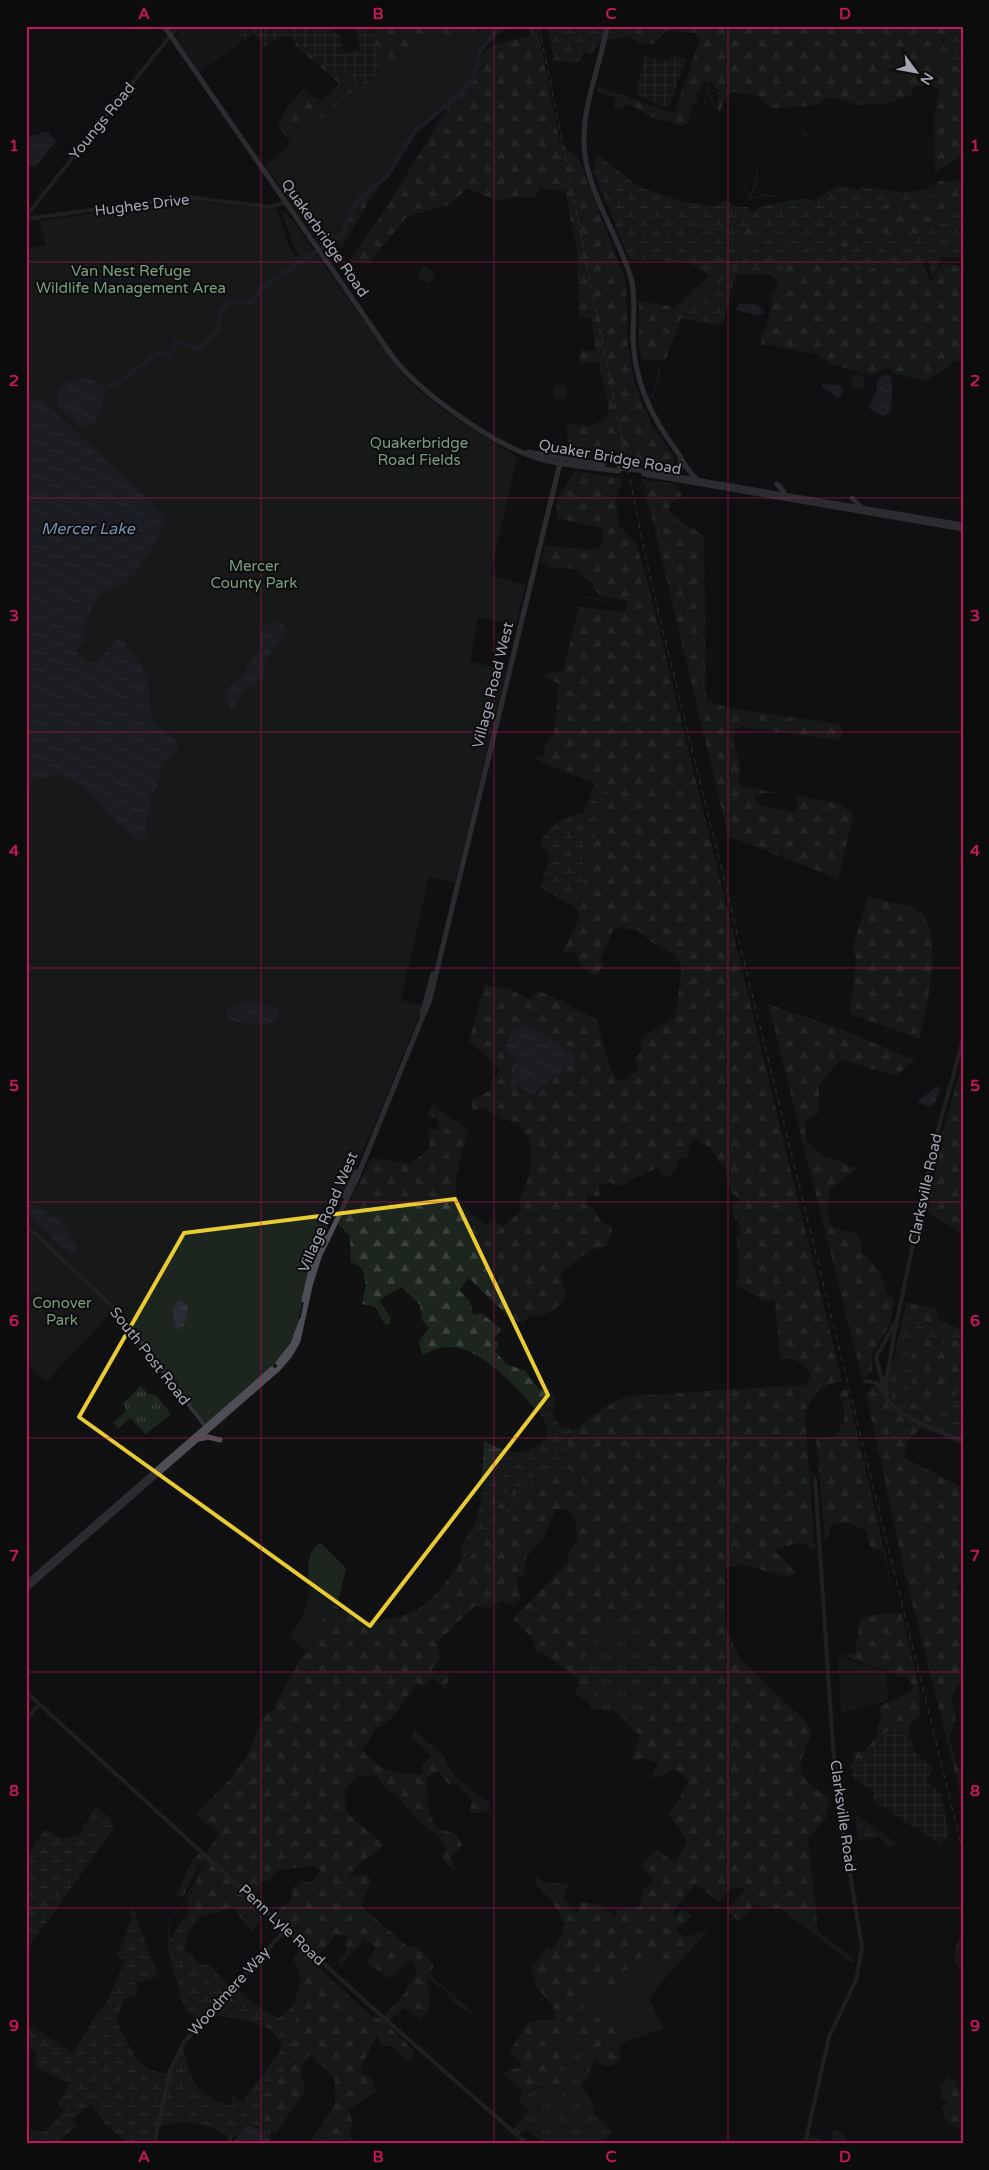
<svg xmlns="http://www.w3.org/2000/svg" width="989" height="2170" font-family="'Varela Round',sans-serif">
	<defs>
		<pattern id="industrial-grid" width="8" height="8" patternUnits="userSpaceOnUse" patternTransform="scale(1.25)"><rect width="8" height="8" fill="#1d1d1f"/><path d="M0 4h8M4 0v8" fill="none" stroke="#3b3b3d"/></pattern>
		<pattern id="grass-tufts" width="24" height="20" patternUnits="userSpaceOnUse" patternTransform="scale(1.25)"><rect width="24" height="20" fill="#1d251f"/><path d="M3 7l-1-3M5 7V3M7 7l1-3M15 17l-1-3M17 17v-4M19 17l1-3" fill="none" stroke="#3b423d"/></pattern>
		<pattern id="forest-firs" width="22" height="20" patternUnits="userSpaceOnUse" patternTransform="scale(1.25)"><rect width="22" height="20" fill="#1d251f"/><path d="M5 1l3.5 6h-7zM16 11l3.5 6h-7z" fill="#3b423d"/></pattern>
		<pattern id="wetland-marsh" width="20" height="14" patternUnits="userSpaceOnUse" patternTransform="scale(1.25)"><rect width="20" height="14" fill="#1d251f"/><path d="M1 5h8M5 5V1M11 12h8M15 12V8" fill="none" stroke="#3b423d"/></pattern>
		<pattern id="water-ripples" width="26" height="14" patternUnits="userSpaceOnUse" patternTransform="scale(1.25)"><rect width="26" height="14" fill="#282d35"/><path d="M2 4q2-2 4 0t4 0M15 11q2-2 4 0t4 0" fill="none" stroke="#444850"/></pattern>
	</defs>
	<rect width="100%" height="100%" fill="#111112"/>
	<path fill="#1d1d1f" d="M182,26H226L231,33L235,30L243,42L199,72L176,38Z
		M838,1657L886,1672L888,1700L841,1713Z"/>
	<path fill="url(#industrial-grid)" d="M226,26H325L340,36L344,53L360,50L356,29L372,26L382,72L356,87L338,76L292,38L284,35L264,47L254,33L243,41L235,30L231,33Z
		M645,55L663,61L677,56L686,60L669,105L665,106L640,97L636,93Z
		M892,1727L913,1741L914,1751L933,1769L926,1782L940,1792L949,1833L941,1845L872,1800L876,1793L851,1776Z"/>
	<path fill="url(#grass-tufts)" d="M141,1386L148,1394L156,1395L171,1414L146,1434L130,1418L118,1429L113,1423L126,1411L123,1403Z
		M619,1618L638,1626L667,1673L627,1723L615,1711L592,1709L589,1703L593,1700L603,1703L590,1683L591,1674L583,1658Z
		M577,2031L594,2058L588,2078L581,2084L594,2105L593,2112L612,2132L602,2144H544L527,2129L518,2135L512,2130L529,2111L518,2100L522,2095L525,2097C541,2080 546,2090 563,2098L560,2089L563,2080L555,2065L567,2041Z"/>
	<path fill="url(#forest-firs)" d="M372,26H493L479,28L449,73L341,247L335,241L323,248L267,167L291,145L278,124L288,107L303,89L313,97L323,101L339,83L295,45L296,42L338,76L343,70L352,75L356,87L382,72Z
		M529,26H537L559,140L573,154L578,157L626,282L628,346L635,384L648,419L675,459L673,471L568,454L567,424L590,426L606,419L609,408L599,363L579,362L581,349L596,351L591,318L579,317L577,251L565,191L539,188L535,197H514L496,201L468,188L450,204L407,217L369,263L349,261L386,208L463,82L485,51L499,43L531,36Z
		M619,26H951L942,42L952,66H963V155L935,173L934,115L940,91L930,84L912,88V95L888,103L860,105L830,97L813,106L771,108L758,95L733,92L724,101L720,113H718L717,99L720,92L710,82H704L695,95L698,104L692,103L688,124L682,126L645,115L639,109L628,105L617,110L614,107L615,98L597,91L598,86L674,114L700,40L696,33L666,31L654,44L639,43L627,35L617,39L614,29Z
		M963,180V208L957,217C932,223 913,243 885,240L880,244L861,239C846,253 841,248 823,241L875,217L877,205L925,201L939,181Z
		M747,225L759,226L758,232L749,241L739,269L688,305V312L718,323L712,325L681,318L667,357L662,360L642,359L639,345V301L675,307L709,276L730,263Z
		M790,251L798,252L809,265L817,260L865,271L889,262L901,270L923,260L924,268L931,281L942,264L963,266V360L955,362L927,381L896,374L889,369H883L871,376L828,363L818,354L761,344V334L765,329L772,308L771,294L779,284Z
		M575,471L623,479L616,497L619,526L636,543L648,584L842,1381C822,1384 812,1394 805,1413L815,1551L801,1542L774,1550L796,1573L786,1577L742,1564L725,1568V1625L740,1659L808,1724L812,1732C797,1770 792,1774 829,1798L826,1818L808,1838L818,1931L856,1961L852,1963L780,1908H765L756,1903L739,1921L727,1911L746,1888H732L718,1902L696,1883L675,1909L672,1919L682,1909L692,1916L676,1930L685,1937L708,1931L671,1971L655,1958L642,1968L624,1971L610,1993L592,1987L586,2012L618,2028V2045L621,2057L613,2066L604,2067L594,2058L577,2031L567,2041L555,2065L563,2080L560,2089L564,2098L542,2086L533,2088L525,2097L522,2095V2090L503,2073L523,2066L510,2051L529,2022L555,2019L554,2008L537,1987L531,1968L548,1947L551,1949L558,1942L565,1924L551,1899L536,1885V1877L544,1882L568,1884L563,1898L577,1912L581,1901L600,1905L615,1917L618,1909L640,1907L643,1889L655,1881L641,1867L657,1849L675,1863L687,1841L669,1815L689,1781L675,1769L655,1778L651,1776L659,1764L644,1758L631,1761L640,1735L627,1723L667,1673L638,1626L619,1618L583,1658L591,1674L590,1683L603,1703L593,1700L589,1703L576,1696L575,1691L580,1685L575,1676L542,1652H537L532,1638L513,1619L570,1560L566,1555L577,1542L576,1520L566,1509H556L543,1539L527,1555L524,1574L517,1579L521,1599L514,1605L502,1601L490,1608L475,1606L437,1642L440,1659L431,1670L436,1676L447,1672L449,1681L444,1688L433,1678L422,1687L417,1683L393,1717L376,1729L362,1750C383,1774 393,1773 423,1774L422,1765L431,1756L411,1737L414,1731L441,1753L455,1777L490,1804L489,1809L476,1814L470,1812L472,1800L456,1783L449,1785L438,1771L427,1777L428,1809L435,1827L458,1835L462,1846L450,1857L456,1870L448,1866L443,1859L446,1849L439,1837L415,1818L397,1796L383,1786L377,1775L357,1776L344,1791L347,1813L384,1845C373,1860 360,1855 350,1877L366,1874L371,1880L361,1906L407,1946L419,1948L434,1966L429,1974L477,2016L462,2009L448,1996V1992L427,1979L430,2007L421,2020L404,2008L386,2023L414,2051V2056L408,2062L392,2046L381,2045L377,2035L361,2067L362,2075L373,2078L376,2092L348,2110L353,2123L349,2136L359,2144H325L311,2140L335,2106V2079L310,2054L300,2067L305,2091L276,2133L271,2132L266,2123L257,2121L255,2096L261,2093L296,2054L284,2032L287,2025L296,2023C295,2016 294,2009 295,2002C299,1984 306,1977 293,1960L299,1950L371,2016L381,2019L405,1993L417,1972L413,1963L408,1961L390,1978L366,1963L375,1949L372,1943L364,1940L341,1965L337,1962L346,1952V1936L336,1935L318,1955L271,1916L291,1900L294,1886L302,1881L311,1883L321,1870L313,1866L278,1870L268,1881L261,1882L258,1892L250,1895L267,1912L251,1931L235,1910L227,1907L218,1913L200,1916L186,1905L206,1861L199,1865L184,1895L176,1896L192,1861L202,1851L206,1853L220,1835L213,1826L206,1825L196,1814L232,1777L249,1753L262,1718L273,1709L305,1651L312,1650L314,1631L332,1606H337L340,1611L345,1608L371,1625C389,1616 403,1619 421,1607C442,1593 456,1565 473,1546C481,1538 491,1531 500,1523H495L497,1519L490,1510L498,1498L513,1489L518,1492L503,1514L509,1512L514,1502L527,1493L532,1479L538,1472L556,1469L582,1489V1481L561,1461L569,1448L566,1438C584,1422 605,1404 628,1396L806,1385L812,1373L795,1359H780L775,1300L765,1301L736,1285L740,1265L736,1235H740L739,1219H735L732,1205L741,1200L731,1192L724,1163H719L712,1149L696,1139L689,1145V1156L677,1160L676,1169L670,1176H664L658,1167L622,1185L616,1187L610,1182L600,1185L599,1197L587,1194L585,1204L593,1208L602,1223L610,1225L612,1230L606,1246L589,1251L560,1273L566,1296C554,1312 548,1317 528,1315L524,1324L508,1316L469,1278L459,1290L470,1301L473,1315L481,1313L501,1329L494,1339L499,1344L495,1351L506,1364L525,1371L538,1388L555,1397V1402L547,1407L544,1418C520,1393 479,1339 440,1348C434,1349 427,1353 422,1355L419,1341L429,1328L422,1320L420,1305L402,1287L379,1300L391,1318L389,1325L384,1323L375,1307L362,1304L366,1284L362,1268L351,1262L350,1236L338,1224L372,1158L410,1164L430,1148L428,1129H439L437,1118L427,1116L432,1104L469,1130C464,1143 454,1178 456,1191C457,1202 478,1220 487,1224L494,1220L503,1227L521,1210L519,1201L529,1176L532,1151L529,1139L518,1123L503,1119L483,1108L473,1110L471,1101L490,1090L492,1081L500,1070L469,1041L485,981L489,986L507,988L529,999L538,991L554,997L597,1020C601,1035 608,1075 622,1082L638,1069L635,1060L641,1051V1038L675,1017L682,967L674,954L651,942L638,930L614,928L600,961L604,966L596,975C584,972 579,964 576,952L562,953L580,918L576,908L609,791C585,777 558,771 534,758L543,757L546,743L554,734L559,684L544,677L546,674L563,671L579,607L626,612V601L602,596L592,588L593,583L584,578L578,569L551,567L540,561L546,546L597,550L602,543L603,531L600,528L557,518V501Z
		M643,480L676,484L682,497L672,501L668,510L680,521L704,536L706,700L729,708L839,724L842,728V735L839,740L741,727C727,735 737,750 739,761C741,768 739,778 739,786L781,793H762L754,796V799L763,806L795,812L798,800L793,795L835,802L854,813L838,879L728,836Z
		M868,897C882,901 903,902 917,910C947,926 925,1011 920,1039L850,1014L856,958L852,950Z
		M768,1004L838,1028L915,1060L896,1076L841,1059L819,1085V1113L804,1121L807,1143L824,1156L857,1168L830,1189L827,1214L831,1227L856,1233L861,1243V1251L880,1272L887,1294L895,1300L889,1326L872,1353V1370L868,1374L869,1377L862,1378L858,1362Z
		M961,1068L963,1069V1235L926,1211L945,1124Z
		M906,1302L936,1308L938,1319L959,1329L939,1328L910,1316H904L895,1367L887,1383L892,1399L903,1408L916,1366L907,1348V1336H963C963,1380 967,1391 932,1421L963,1436V1445L939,1434L920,1429L909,1439L903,1457L963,1488V1578L957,1589L963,1593V1679L951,1696L956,1721L949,1738L957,1766L963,1769V1803L904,1570L866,1393L886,1375L893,1363Z
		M847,1389L891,1581L890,1583L884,1554L881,1550L870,1547L867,1531C862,1527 857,1528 851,1523H835L830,1526L827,1542L825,1538L816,1437C828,1438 838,1438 841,1425H844V1407L838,1392Z
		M881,1613L902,1614L919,1688L920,1716C912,1722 907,1725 909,1736L891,1727L855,1772L850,1766L855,1760L853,1753L864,1751L878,1736L876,1728C884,1719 880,1717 880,1706L911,1692L913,1686L908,1679L842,1655L855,1653L860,1622L864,1617Z
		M963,1930V1966L959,1967L954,1962C953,1950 958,1941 963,1930Z
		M947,2076L956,2081V2087L963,2089V2132C953,2123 946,2127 942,2109L947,2102L941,2097V2085L944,2084Z
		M838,2130L844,2135L848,2144H808L810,2135L831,2143L834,2131Z"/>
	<path fill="url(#wetland-marsh)" d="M547,26H619L614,29L617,39H603L591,54L582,53L580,61L576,63L554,61Z
		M951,26H963V66H952L935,60Z
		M598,155L639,187L681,201L716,207L725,200L736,207H749L750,212H756L758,207L798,199L815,200L837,186L859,190L860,187L906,192L922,190L932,186L933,183V187L925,201L878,205L876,217L824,241C857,256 847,242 875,237L876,244L885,240C912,243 932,224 957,217L963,208V257H940L938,268L932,277L930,261L923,260L901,270L889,262L866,271L817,260L809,265H801L798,252H790L779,284L770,275H736L722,325L687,312L688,305L739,269L749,241L746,235L758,232L759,226H747L730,263L709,276C692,256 654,262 629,259L596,177L593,165Z
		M595,783L609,791L576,908L540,887L550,855L540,844C548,825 564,817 584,812Z
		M904,1316H910L939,1328L963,1329V1336L944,1344L907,1336V1348L916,1365L904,1409L892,1399L887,1383L895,1367Z
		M963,1381V1436L931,1421L936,1405L941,1403L951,1405Z
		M555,1402L552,1412L560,1428L576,1429L566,1438L569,1448L561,1461L582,1481L583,1489L556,1469L538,1472L532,1479L527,1493L515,1502L517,1508L510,1512L504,1524L503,1515L517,1492L513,1489L498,1498L490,1510L497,1519L495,1523H501L474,1546L461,1564V1546L476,1522L481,1500L484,1441C511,1454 523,1459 548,1438L544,1418L547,1406Z
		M95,1807L111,1818L114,1828L26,1951V1857L45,1829L62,1839L80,1834Z
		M856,1816H858L896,1843L887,1847L880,1837L858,1841Z
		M132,1904L158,1976L136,1983L138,1994L125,1999L116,2020L136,2059L150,2070L169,2074L182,2045C194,2084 190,2091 232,2106V2096L243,2102L282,2048C278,2018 228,2019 205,2013L195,2020L182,2000L167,1945L180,1923L190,1914L186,1905L200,1916L189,1931L184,1949L199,1963L211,1966L228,1985L237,1990L265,2012L279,2018L294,2005L296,2023L287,2025L284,2032L297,2054L271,2092L255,2096L262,2108L257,2121L266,2123L271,2132L270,2137L260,2128L246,2124L229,2144L226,2134C195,2120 190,2120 158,2126L151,2144H128L104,2123L92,2104L72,2119L77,2126L56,2144H32L30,2130L44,2132L65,2111L57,2104L70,2084L35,2067L37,2053L26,2046V2036L33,2027L73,2054L98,2011L104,2007L125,1962L118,1955L131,1920Z"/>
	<path fill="#1d251f" d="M492,26H507V28L499,30L488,40L479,52L464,88L415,127L382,178L354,201L338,237L322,247L265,166L351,92L353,94L419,45Z
		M188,200L277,210L289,247L296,257L299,255L293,245L281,210L290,217L404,377C437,410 478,432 517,457L490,576L526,584L516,624L478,618L470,661L506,671L455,883L429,877L401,1000L423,1006L375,1123L313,1259L293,1341L281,1360L209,1424L205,1422L115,1307L26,1222V248L46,245L39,221Z
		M424,266L436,274L429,284L417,277Z
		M851 382a7 7 0 1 1 14 0a7 7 0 1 1-14 0Z
		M553 392a7 7 0 1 1 14 0a7 7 0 1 1-14 0Z
		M26,1227L114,1310L46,1382L26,1363Z
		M318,1544H322L346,1568L337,1606H332L314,1631L312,1650L305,1651L290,1635C298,1625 304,1616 307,1604C313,1585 301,1558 318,1544Z
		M655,1958L671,1971L649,1998L663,2028L618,2045V2028L586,2012L576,1994L592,1987L610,1992L624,1971L642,1968Z"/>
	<path fill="url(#water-ripples)" d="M46,131L56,141L36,167L26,165V136L37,135Z
		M744,303L757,305L765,312L757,315L736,310L738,304Z
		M886,374L890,376C894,389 891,400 891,412L884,416L872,411L869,406L876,392L877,380Z
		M87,379L101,383L105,388L104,400L96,422L84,430L56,404L58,401L59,389L72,380Z
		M823,383L842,386L843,394L837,398L822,386Z
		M26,398L39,400L50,407L166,517L160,535L147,555L142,559L136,572L124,585C120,587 116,586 112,587C95,594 87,618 82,634L85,641L77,647V652L87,662H98L115,639H122L147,673L151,712L154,723L177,741L178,749L163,763L155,792L148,797L151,802L146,824L147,836L143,840L133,838L88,791L61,774L35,780L26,794V777L30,772L26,763Z
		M274,620L284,625C288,642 267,650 264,665C263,669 265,674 264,678L246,689L231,711L225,696L226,691L245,673L248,664L260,650V637L263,628Z
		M248,1001L278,1009L279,1013L270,1025L229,1021L226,1013L227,1007Z
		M526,1024L575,1055L574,1061L554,1080L541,1084L534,1095L520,1088L519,1083L513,1093L510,1086L517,1061L505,1046L511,1033Z
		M936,1087H940L936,1101L931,1107L917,1102Z
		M26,1205H35L59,1219L64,1224L77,1247L74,1255C62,1253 42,1222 26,1215Z
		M180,1300L187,1304C189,1314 186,1323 180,1330L176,1328L172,1309Z
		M246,2124C258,2128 269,2131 271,2144H232Z"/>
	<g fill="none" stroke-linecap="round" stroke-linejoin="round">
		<path stroke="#282d35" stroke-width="1" d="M709,89L720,94
			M708,91L716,109
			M699,93L708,91
			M704,107L708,90V81
			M805,132L806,136L809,133
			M799,142L805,135L802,131
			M741,182L748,192L749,200
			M750,198L756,182L757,167
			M750,199L764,195L779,197
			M686,222L807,248L843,260L869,264L947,243L963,233
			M659,360C658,316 701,288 735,269L746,236
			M650,402C654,392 660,379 659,368
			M646,466V431L650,420L645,411L647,407
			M643,480L641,488L658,525L659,540L670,547L674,570L684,596L689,620L704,666L702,695
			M585,597L605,601
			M872,1452L889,1440L921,1425L963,1346
			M817,1475H825L863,1455
			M409,1623L427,1603L438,1596L442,1588L451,1584L473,1582L488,1565L498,1558L493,1533L505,1520L503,1517L514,1499L540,1467L558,1458L583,1457L590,1452L601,1449L635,1458H640L657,1447C668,1450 679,1477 700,1484C726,1492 756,1478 782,1474C792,1473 803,1474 813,1474
			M209,1854L215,1839L234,1819L236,1812L235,1778L244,1767L258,1733L276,1715L287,1697L303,1682L315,1657L317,1638L334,1616L356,1637
			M357,1904L342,1886L351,1862L366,1849L368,1837C357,1825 336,1824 327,1811L333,1785L330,1766L334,1757V1750L343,1742L337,1713L339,1699L349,1688L344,1651C351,1631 387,1628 405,1625
			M189,2013L183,2002L168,1946L170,1919L187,1898L206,1858"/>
		<path stroke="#282d35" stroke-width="4.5" d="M100,390L118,383L156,354L164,353L170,357L177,340L198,350L218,330L221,310L224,307L231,302L252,303L262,287L342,235L349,215L359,199L388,175L415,131L464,90L473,79L480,51L494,34L506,26"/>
		<path stroke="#323237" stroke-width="4" d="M26,216L178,26
			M26,219L186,197L270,207L286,202
			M26,1225L117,1311L206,1427
			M865,1381L877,1383L885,1395
			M884,1388L876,1357L894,1325
			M886,1397C898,1419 940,1431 963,1441
			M887,1398C883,1373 892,1363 893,1339L934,1144L963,1040
			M26,1692L366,2002L527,2144
			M26,1720L39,1704
			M154,2144L170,2071L184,2042L286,1929
			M805,2144L829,2037L856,1980L862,1947L840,1812L833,1747L815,1479"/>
		<path stroke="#4e4e56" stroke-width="5" d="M164,26L392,356C419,392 494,445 537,458C563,466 592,467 619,471
			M607,26C601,64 583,103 584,142C584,187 618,234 631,278C636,297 633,318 633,338C634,380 651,417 676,450C684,461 686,471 698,480
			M565,448L567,457L572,461
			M528,452L603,465
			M648,472L963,525
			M644,474L963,529
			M672,475L681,468L680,461
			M777,484L784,492
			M852,498L860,506
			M422,1014L433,974
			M344,1196L356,1172
			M304,1300L312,1265L325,1237
			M278,1363L293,1344L301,1321
			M200,1439L208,1437L220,1440
			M26,1584L272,1369
			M26,1589L278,1369L290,1355L298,1341L310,1286L319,1257L356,1180L430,999L561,459"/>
		<path stroke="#4b4c52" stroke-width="1" stroke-dasharray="6 5" stroke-linecap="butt" d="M539,26L644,549L660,619L963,1852"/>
		<path stroke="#4e4e56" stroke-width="5" d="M619,468L645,471"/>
	</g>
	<path d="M0 0H989V2170H0ZM455,1199L548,1395L370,1626L79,1417L184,1233Z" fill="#111112" fill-opacity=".55" fill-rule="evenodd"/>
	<path fill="none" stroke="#e9cb32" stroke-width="4" stroke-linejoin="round" d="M455,1199L548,1395L370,1626L79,1417L184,1233Z"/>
	<path fill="none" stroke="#c2185b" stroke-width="1" stroke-opacity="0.55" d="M261,26V2144M494,26V2144M728,26V2144M26,262H963M26,498H963M26,732H963M26,968H963M26,1202H963M26,1438H963M26,1672H963M26,1908H963"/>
	<g text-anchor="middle" stroke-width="4" stroke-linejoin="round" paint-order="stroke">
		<g font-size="15" fill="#a3a5b2" stroke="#0c0c0d">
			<text transform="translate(102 121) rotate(-51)" y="5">Youngs Road</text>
			<text transform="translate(142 205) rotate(-7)" y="5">Hughes Drive</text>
			<text transform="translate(325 238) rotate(55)" y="5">Quakerbridge Road</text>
			<text transform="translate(610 457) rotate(10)" y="5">Quaker Bridge Road</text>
			<text transform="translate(493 685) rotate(-76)" y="5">Village Road West</text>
			<text transform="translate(925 1189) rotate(-78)" y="5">Clarksville Road</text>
			<text transform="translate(328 1212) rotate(-67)" y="5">Village Road West</text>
			<text transform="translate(150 1356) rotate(52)" y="5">South Post Road</text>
			<text transform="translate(843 1816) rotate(82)" y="5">Clarksville Road</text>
			<text transform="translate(282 1925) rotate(43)" y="5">Penn Lyle Road</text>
			<text transform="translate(229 1991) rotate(-48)" y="5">Woodmere Way</text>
		</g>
		<g font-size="15" fill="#7a9d82" stroke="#0c0c0d">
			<text x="131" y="276">Van Nest Refuge<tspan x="131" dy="17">Wildlife Management Area</tspan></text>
			<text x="419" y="448">Quakerbridge<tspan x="419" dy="17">Road Fields</tspan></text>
			<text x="254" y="571">Mercer<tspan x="254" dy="17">County Park</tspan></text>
			<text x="62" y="1308">Conover<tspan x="62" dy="17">Park</tspan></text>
		</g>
		<g font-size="16" font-style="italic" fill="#7a8dad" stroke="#0c0c0d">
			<text x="88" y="534">Mercer Lake</text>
		</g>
	</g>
	<rect width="989" height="2170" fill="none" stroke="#0c0c0d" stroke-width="55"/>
	<g transform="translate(916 72) rotate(122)" stroke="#0c0c0d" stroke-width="4" paint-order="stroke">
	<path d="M0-4L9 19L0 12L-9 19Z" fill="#a3a5b2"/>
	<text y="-8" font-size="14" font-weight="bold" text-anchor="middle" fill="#a3a5b2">N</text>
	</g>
	<rect x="28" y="28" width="934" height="2114" fill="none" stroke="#c2185b" stroke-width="2"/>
	<g font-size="16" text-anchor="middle" font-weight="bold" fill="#c2185b">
		<text x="144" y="19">A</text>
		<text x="378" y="19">B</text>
		<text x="611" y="19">C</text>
		<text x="845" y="19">D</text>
		<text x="14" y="151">1</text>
		<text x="975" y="151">1</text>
		<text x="14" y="386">2</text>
		<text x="975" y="386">2</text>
		<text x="14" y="621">3</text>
		<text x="975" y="621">3</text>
		<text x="14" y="856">4</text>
		<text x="975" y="856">4</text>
		<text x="14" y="1091">5</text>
		<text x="975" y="1091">5</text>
		<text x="14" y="1326">6</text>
		<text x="975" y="1326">6</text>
		<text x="14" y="1561">7</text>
		<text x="975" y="1561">7</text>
		<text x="14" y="1796">8</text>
		<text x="975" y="1796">8</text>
		<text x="14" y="2031">9</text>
		<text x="975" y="2031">9</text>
		<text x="144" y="2162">A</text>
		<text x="378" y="2162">B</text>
		<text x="611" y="2162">C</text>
		<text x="845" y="2162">D</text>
	</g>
</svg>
